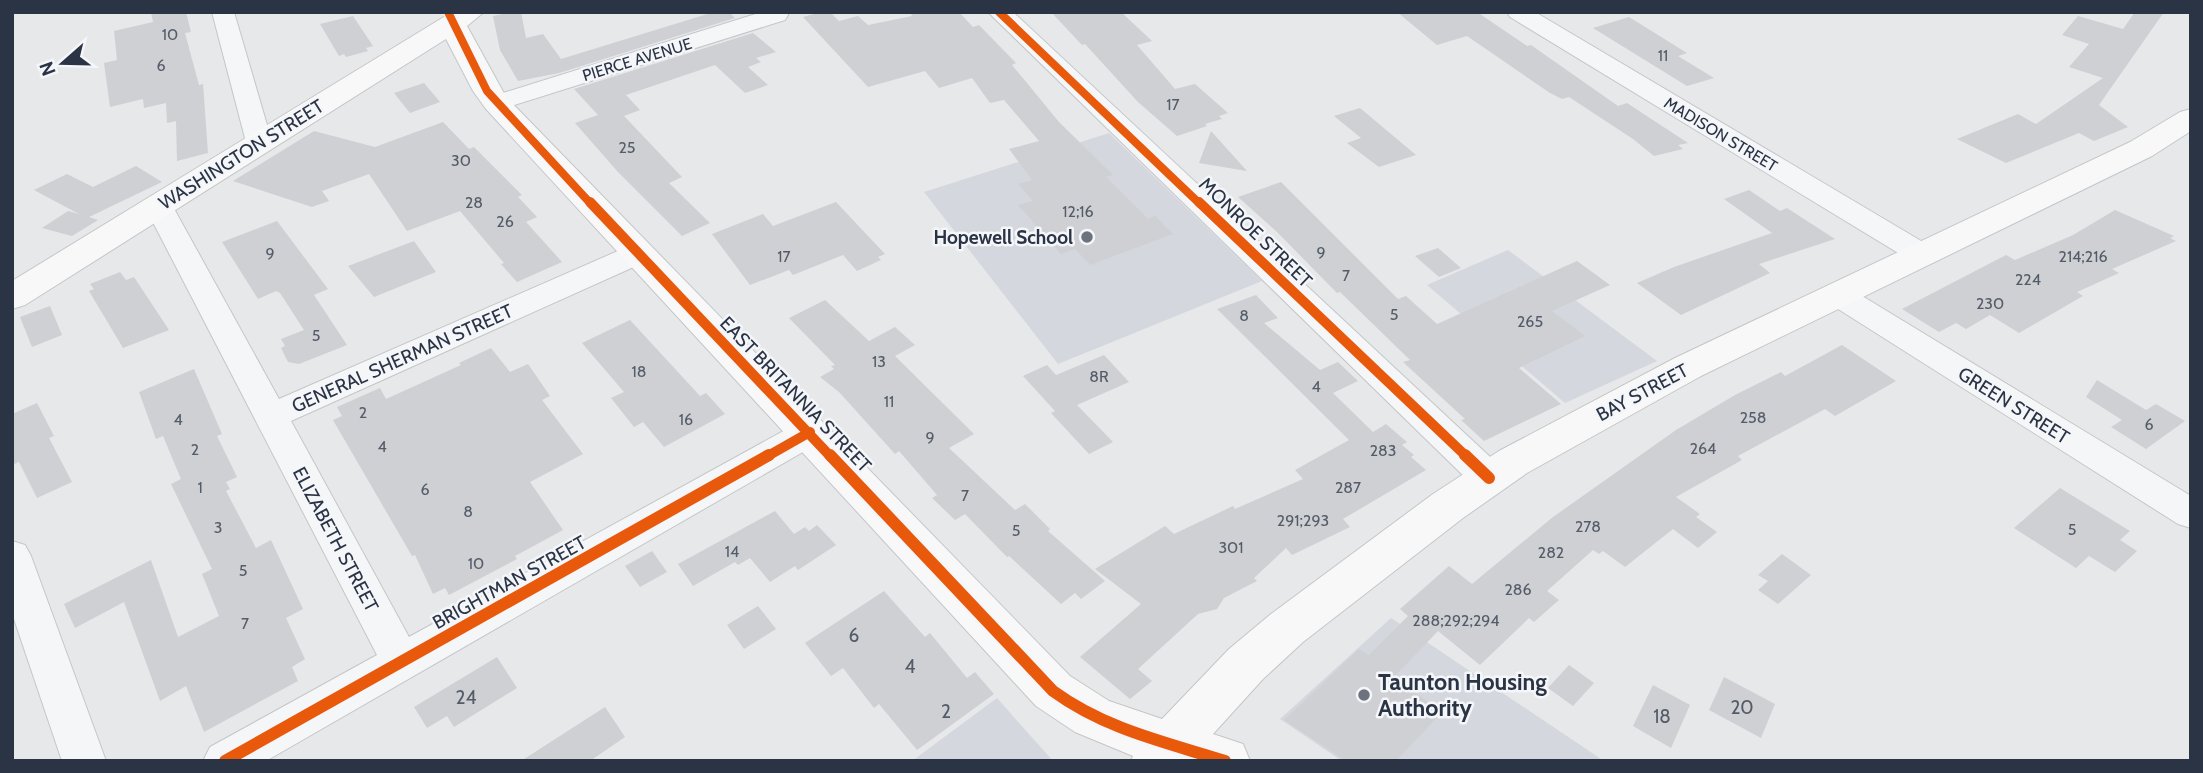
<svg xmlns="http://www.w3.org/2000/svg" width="2203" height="773" font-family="Cabin,sans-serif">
	<rect width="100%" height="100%" fill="#e6e8ea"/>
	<path fill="#d4d7dd" d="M1109,133L1262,281L1058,364L924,192Z
		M1508,250L1657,361L1565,403L1427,285Z
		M1391,618L1601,759L1600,761H1342L1280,719Z
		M997,698L1053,761H912Z"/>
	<path fill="#ced0d3" d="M151,12H186L191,32L185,33L199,85L203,84L208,153L177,161L176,121L167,123L166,103L144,108L143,99L110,107L104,63L117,60L114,31L153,22Z
		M513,12H521L526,38L543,34L561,59L714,12H729L735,18L559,73L518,81L500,50L493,16Z
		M822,12H830L839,21L858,16L868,25L912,16L910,12H959L973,27L979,25L1016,63L1012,65L1059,122L1113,175L1106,177L1148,219L1155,216L1173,234L1090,265L1075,249L1061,254L1018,205L1033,201L1018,184L1032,180L1009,149L1039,141L1004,100L990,103L972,78L939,88L925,71L868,87L803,17Z
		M1051,12H1121L1152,41L1137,45L1175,89L1195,84L1228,113L1219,116L1222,119L1205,124L1207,126L1177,136L1138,102L1085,44L1082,45Z
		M1397,12H1477L1527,46L1531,45L1618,106L1627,103L1688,143L1678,145L1683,149L1654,156L1633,139L1569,97L1562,99L1550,93L1467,36L1437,45Z
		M2135,12H2164L2099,105L2128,127L2094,141L2079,133L2006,163L1957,139L2018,114L2036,124L2103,78L2069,67L2089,44L2062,35L2078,16L2123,29Z
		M353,16L373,46L366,48L368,51L346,57L344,54L339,56L320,24Z
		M1629,17L1687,53L1678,56L1714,78L1687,86L1593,28Z
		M753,33L776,52L756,58L761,62L748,67L768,85L745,93L715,65L626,95L640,110L624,116L682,177L669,183L710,223L682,236L618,172L575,123L598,115L574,89Z
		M424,83L440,102L410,113L394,93Z
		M1360,108L1416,155L1379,167L1347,143L1361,138L1334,116Z
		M443,122L469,149L474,147L522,195L518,197L537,217L526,222L562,262L517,282L501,264L504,263L460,211L407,231L369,174L322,191L329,201L312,207L233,181L314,131L375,147Z
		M1211,131L1247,171L1199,163Z
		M136,166L162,182L89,217L98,220L72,236L42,228L68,211L79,214L34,190L67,174L93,187Z
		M1281,182L1398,299L1406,296L1437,324L1577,261L1610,285L1552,311L1585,336L1519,368L1561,404L1484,441L1461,420L1465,419L1403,362L1410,360L1340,292L1337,293L1277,232L1238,197Z
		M1749,190L1780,211L1787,208L1835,239L1759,264L1770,273L1681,315L1637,283L1674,267L1772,233L1724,199Z
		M836,202L885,254L878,257L881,260L857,271L843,255L793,275L789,270L750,285L712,234L763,214L773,226Z
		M2115,210L2174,236L2170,238L2176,241L2112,269L2119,273L2077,292L2083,296L2019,333L1990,315L1966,329L1956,323L1939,332L1902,309L2006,255L2015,260L2073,235Z
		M277,221L328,289L314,295L347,345L299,364L288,362L281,348L285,346L281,339L304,330L280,293L276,291L258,299L222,242Z
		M414,241L436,272L374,297L348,266Z
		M1438,248L1461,268L1439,277L1415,256Z
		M120,272L126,280L134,277L169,330L123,348L89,291L94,289L90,284Z
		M1256,295L1278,318L1264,323L1320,370L1338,362L1358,381L1333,393L1373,432L1386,424L1407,442L1402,445L1414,455L1411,457L1426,470L1343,519L1350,527L1292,555L1286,548L1254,578L1257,581L1224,598L1217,609L1198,614L1138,669L1152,681L1130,699L1080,657L1141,604L1095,569L1165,526L1174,534L1233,506L1235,509L1303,479L1295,470L1349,440L1217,309Z
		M825,300L869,341L895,327L915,345L895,356L974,434L949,448L1015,510L1025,504L1050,529L1048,531L1105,581L1081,599L1075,593L1061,604L1009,556L1007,557L965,514L955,520L932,498L937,495L899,451L895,454L839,392L820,377L834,369L831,366L835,365L789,318Z
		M50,306L62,335L32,347L20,317Z
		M630,320L700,396L706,393L725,414L664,447L643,422L634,427L611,398L624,392L582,343Z
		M1842,345L1896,381L1835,416L1825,409L1738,456L1742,460L1676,497L1700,514L1696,517L1717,532L1698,548L1673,529L1625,567L1603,551L1599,554L1593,550L1547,591L1559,600L1534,622L1529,618L1480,665L1438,631L1394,677L1442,712L1396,761H1346L1284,720L1359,649L1369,655L1408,616L1400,609L1449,566L1472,584L1553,517L1676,430L1735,395L1781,372L1785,376Z
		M491,348L510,372L528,364L550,396L542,400L583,454L530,482L563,530L515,556L517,559L449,595L445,588L433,594L415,555L412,556L333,420L342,416L337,407L380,388L386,399L461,365L459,363Z
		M1104,355L1129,382L1077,405L1113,442L1089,454L1051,413L1055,411L1023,376L1047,365L1056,375Z
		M194,369L222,434L217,436L237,477L226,482L230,489L226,491L256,548L271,540L303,609L286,618L305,659L292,667L298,681L204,732L186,686L160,701L124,602L75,628L64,604L151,560L178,637L219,616L202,574L212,569L171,484L181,479L163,436L156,439L139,392Z
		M2097,380L2146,410L2156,404L2185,421L2146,449L2111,427L2122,420L2086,397Z
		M37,403L54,436L49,438L72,482L37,498L19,462L12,465V414Z
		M2060,488L2130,531L2120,540L2137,551L2115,572L2089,556L2076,568L2014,528Z
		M775,511L794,534L805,527L809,531L817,525L836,545L798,570L795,566L770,582L750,558L738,565L735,562L693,586L678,564Z
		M652,551L667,572L640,587L625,566Z
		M1782,554L1811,575L1778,604L1758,590L1768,581L1758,575Z
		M884,591L925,637L930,633L967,678L975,672L994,694L917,750L879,704L874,708L843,668L831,676L805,643Z
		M758,606L776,629L744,649L727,625Z
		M497,657L517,688L454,727L447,716L427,728L414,707Z
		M1569,665L1594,683L1573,706L1548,688Z
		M1724,677L1775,704L1761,738L1709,710Z
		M1653,685L1690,705L1671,748L1633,726Z
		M605,707L625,737L590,761H521Z"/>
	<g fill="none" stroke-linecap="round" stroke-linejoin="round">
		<defs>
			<path id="street" d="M212,12H234L272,142L268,148L259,150L250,148L246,142Z
				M762,12H787L788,15L785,20L505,108L496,111L487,108L483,103L487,98Z
				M988,12H1013L1502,468L1507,478L1502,488L1489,492L1476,488Z
				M1507,12H1535L1933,248L1938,255L1933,262L1923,264L1913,262L1510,17Z
				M158,197L168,199L172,205L279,399L627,247L637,245L647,247L652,254L647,261L291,421L409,637L798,423L810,419L822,423L827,432L822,441L266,761H203L210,747L377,655L144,205L148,199Z
				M1838,285L1849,288L2191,496V528L2178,524L1827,302L1823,295L1827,288Z
				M12,541L25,545L31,556L106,761H62L12,613Z"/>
			<path id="secondary" d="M452,12H484L467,26L506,97L1070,676L1109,701L1162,719L1229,649L1271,614L1433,494L1499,451L1675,358L2130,142L2180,112L2191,109V131L2152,156L1701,376L1527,473L1463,518L1303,642L1263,679L1213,734L1243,744L1250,761H1131L1133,756L1075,732L1036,706L486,109L473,91L446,39L25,305L12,309V281Z"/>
		</defs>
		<use href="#street" stroke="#c4c6c8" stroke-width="2"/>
		<use href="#secondary" stroke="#c4c6c8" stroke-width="2"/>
		<use href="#street" fill="#f5f6f7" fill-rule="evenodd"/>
		<use href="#secondary" fill="#f8f8f8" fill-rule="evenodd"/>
		<defs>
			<path id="cycleway-far2" d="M448,12L487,91L591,204
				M999,12L1200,204"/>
			<path id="cycleway-far1" d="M590,202L831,457
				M1199,202L1467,457
				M766,457L810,432"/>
			<path id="cycleway" d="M830,455L1053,691C1105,729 1165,742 1225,761
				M1465,455L1489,478
				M225,761L769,455"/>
		</defs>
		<use href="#cycleway-far2" stroke="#f4f6f9" stroke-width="11"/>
		<use href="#cycleway-far1" stroke="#f4f6f9" stroke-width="14"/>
		<use href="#cycleway" stroke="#f4f6f9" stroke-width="17"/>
		<use href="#cycleway-far2" stroke="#e8590c" stroke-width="8"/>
		<use href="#cycleway-far1" stroke="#e8590c" stroke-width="10"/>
		<use href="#cycleway" stroke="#e8590c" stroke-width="12"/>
	</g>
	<g fill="#6c737f" stroke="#f4f6f9" stroke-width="2.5">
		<circle cx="1087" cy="237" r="7"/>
		<circle cx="1364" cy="695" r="7"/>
	</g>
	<g text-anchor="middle" stroke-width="5" stroke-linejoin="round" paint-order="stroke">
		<g font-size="16" fill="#545c69">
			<text x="170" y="40">10</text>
			<text x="1663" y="61">11</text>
			<text x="161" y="71">6</text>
			<text x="1173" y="110">17</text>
			<text x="627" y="153">25</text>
			<text x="461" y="166">30</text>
			<text x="474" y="208">28</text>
			<text x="1078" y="217">12;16</text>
			<text x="505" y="227">26</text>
			<text x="1321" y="258">9</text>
			<text x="270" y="259">9</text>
			<text x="784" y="262">17</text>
			<text x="2083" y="262">214;216</text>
			<text x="1346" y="281">7</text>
			<text x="2028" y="285">224</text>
			<text x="1990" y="309">230</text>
			<text x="1394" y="320">5</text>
			<text x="1244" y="321">8</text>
			<text x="1530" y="327">265</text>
			<text x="316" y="341">5</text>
			<text x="879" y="367">13</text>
			<text x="639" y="377">18</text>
			<text x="1099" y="382">8R</text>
			<text x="1316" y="392">4</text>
			<text x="889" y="407">11</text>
			<text x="363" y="418">2</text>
			<text x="1753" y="423">258</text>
			<text x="178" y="425">4</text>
			<text x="686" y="425">16</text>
			<text x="2149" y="430">6</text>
			<text x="930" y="443">9</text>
			<text x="382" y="452">4</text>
			<text x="1703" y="454">264</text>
			<text x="195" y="455">2</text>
			<text x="1383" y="456">283</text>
			<text x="200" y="493">1</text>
			<text x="1348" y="493">287</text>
			<text x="425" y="495">6</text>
			<text x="965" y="501">7</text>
			<text x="468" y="517">8</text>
			<text x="1303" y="526">291;293</text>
			<text x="1588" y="532">278</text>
			<text x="218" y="533">3</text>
			<text x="2072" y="535">5</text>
			<text x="1016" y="536">5</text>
			<text x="1231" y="553">301</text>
			<text x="732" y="557">14</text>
			<text x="1551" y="558">282</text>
			<text x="476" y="569">10</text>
			<text x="243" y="576">5</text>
			<text x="1518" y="595">286</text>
			<text x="1456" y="626">288;292;294</text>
			<text x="245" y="629">7</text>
		</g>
		<g font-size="16" fill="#2b3445" stroke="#f4f6f9">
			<text transform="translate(637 59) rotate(-17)" y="6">PIERCE AVENUE</text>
			<text transform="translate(1721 134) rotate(31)" y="6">MADISON STREET</text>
		</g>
		<g font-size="19" fill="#2b3445" stroke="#f4f6f9">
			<text transform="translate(241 154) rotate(-32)" y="7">WASHINGTON STREET</text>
			<text transform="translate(1256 232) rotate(44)" y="7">MONROE STREET</text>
			<text transform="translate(402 358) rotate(-24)" y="7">GENERAL SHERMAN STREET</text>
			<text transform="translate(1642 392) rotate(-28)" y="7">BAY STREET</text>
			<text transform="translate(796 394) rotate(46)" y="7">EAST BRITANNIA STREET</text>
			<text transform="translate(2014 405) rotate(32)" y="7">GREEN STREET</text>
			<text transform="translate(336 539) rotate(62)" y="7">ELIZABETH STREET</text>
			<text transform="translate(509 582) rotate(-29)" y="7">BRIGHTMAN STREET</text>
		</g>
		<g font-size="19" font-weight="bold" fill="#2b3445" stroke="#f4f6f9" text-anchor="end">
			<text x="1073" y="244">Hopewell School</text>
		</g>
		<g font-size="19" fill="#545c69">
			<text x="854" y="642">6</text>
			<text x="910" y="673">4</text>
			<text x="466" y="704">24</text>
			<text x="1742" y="714">20</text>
			<text x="946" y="718">2</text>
			<text x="1662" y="723">18</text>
		</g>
		<g font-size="23" font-weight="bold" fill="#2b3445" stroke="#f4f6f9" text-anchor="start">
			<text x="1378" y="690">Taunton Housing<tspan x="1378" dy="26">Authority</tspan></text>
		</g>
	</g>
	<rect width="2203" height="773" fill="none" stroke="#2b3445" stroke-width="28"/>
	<g transform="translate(63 63) rotate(250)" stroke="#f4f6f9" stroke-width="5" paint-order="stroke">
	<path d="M0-5L12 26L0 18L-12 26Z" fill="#2b3445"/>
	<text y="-10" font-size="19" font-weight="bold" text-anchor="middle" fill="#2b3445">N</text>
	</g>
</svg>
